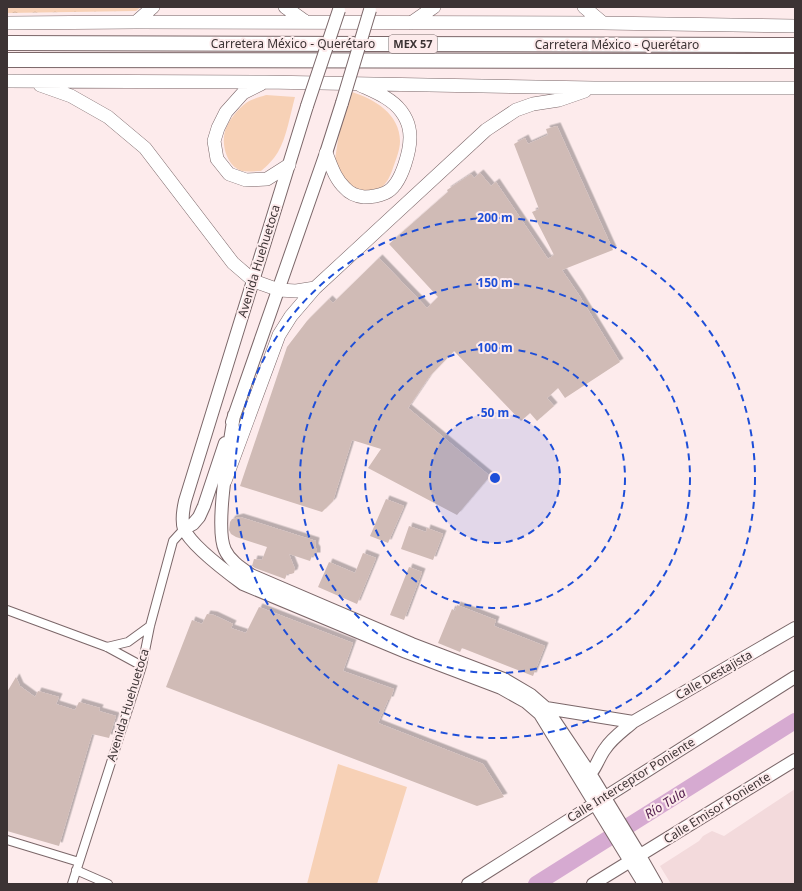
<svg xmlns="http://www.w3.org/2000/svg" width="802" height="891" font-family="'Noto Sans',sans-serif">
	<defs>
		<pattern id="park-crowns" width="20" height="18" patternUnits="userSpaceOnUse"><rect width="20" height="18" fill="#f7d1b6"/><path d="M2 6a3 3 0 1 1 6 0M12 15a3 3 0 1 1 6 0" fill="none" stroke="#d5b49d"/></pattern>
		<filter id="shadow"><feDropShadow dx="3.5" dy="-3.5" stdDeviation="0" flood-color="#0004"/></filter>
	</defs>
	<rect width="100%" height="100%" fill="#fdebec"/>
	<path fill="#f3dadc" d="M795,789V884H671L660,866L699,841L703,836L712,831L724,836Z"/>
	<path fill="#f7d1b6" d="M352,92C374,99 400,114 400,141C400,150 396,159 393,168C390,177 385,188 375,191C369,193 360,191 353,191L334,166L339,133Z
		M266,95L295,97C290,115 287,136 278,152C274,159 267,166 261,171C255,171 247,172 242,171C227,166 221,145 225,131C228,121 238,109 246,103C252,99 260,97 266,95Z
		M338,764L407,787L377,884H307Z"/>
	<path fill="url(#park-crowns)" d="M7,7H141L136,11L7,13Z"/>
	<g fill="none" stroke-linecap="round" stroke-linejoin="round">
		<path stroke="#d6aad1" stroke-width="16" d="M536,884L795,721"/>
	</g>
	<path fill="#d0bbb6" filter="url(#shadow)" d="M557,126L613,250L562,270L579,295L620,362L565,398L558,388L547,398L554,406L537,421L530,413L521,421L454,351L429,377L408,408L490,476L457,515L368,468L381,449L352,440L333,501L322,512L240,486L287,347L307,321L329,299L333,303L379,258L427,308L438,297L389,244L448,192L447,190L471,174L474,178L480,173L491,186L496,182L548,259L554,255L532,212L539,209L514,144L525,138L528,144L548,135L546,129Z
		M386,499L404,506L388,543L370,536Z
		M240,517L316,541L315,547L317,550V556H312L310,561L289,554L295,569L294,573L291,574H287L285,579L255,568L252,566L254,559L262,560L267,547L236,537L231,534L229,530L230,522L232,519Z
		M409,526L426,532L427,528L443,534L433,560L401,549Z
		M363,553L376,558L357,604L318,587L329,562L355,573Z
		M409,567L422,572L404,620L390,615Z
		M457,605L496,620L494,626L545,646L533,676L462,648L460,652L438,643L452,609L455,611Z
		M259,607L353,643L343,671L394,689L390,700H388L378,723L483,764L504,797L477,806L166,687L192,620L202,624L207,614L214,615L233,624L231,628L246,633Z
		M16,677L20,686L35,697L38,691L59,697L56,704L75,710L79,702L100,708L99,711L116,716L109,738L92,734L59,846L7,831V692Z"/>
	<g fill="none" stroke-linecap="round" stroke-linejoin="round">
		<defs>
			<path id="minor" d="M7,610L107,647L142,666
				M107,647L128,642L150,626
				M7,840L79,862
				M76,870L108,884
				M72,884L142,666L150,626L173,541L184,529"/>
			<path id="secondary" d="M307,106L185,501C183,510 181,520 184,529C191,545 228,573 243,584L406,652L501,688L526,702L540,714L644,884
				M234,415C230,443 214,527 225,550C230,561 241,568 251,575L412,644L504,679L531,695L546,708L591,775L636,849L656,884
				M232,422L326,153L342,103
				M184,529L193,524L199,517L204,506L225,443
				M543,712L546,708L633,722
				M586,778C595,772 598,758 605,749C612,738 624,730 633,722L795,628
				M468,884L795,677
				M593,884L795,760"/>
			<path id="primary" d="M285,7L306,22
				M584,7L603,23
				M136,22L153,7
				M7,23L136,22L603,23L795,26
				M411,23L434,7
				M7,81L265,82L594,88H795
				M261,84L243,93L226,112L218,128L214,141L217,159L229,174L246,180L267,179L289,165
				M40,85L71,96L108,117L145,148L233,263L254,281L279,290L296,291L315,288L486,130L516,110L533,104L559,100L585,91
				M326,153C331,165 335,179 345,188C350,194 356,196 364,197C371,197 378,196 385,193C402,186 413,145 409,128C408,123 404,115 401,111C391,98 375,92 360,85
				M225,481L279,335L291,316L315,288"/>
			<path id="trunk" d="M7,43L795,45
				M7,60L795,61"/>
		</defs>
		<use href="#minor" stroke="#7b6769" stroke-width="10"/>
		<use href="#secondary" stroke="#7b6769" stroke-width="14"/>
		<use href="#primary" stroke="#7b6769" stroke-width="14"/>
		<use href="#trunk" stroke="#7b6769" stroke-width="16"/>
		<use href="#minor" stroke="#fff" stroke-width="8"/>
		<use href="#secondary" stroke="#fff" stroke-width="12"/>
		<use href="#primary" stroke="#fff" stroke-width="13"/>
		<use href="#trunk" stroke="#fff" stroke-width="14"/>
		<defs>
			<path id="secondary-bridge" d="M342,103L370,10
				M307,106L339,10"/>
		</defs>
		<use href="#secondary-bridge" stroke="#7b6769" stroke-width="14" stroke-linecap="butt"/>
		<use href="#secondary-bridge" stroke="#fff" stroke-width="12"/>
	</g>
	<circle cx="495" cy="478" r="65" fill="#1d4ed8" fill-opacity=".12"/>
	<g fill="none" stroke="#1d4ed8" stroke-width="2" stroke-dasharray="7 5">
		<circle cx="495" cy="478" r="65"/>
		<circle cx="495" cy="478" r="130"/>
		<circle cx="495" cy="478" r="195"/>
		<circle cx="495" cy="478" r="260"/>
	</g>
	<g text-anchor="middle" stroke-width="4" stroke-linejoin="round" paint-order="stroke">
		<rect fill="#fdebec" stroke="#766a6b" stroke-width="1" x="389" y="35" width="48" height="18" rx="3"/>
		<g font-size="11" font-weight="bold" fill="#3c3334">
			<text x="413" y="48">MEX 57</text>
		</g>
		<g font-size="12" fill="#3c3334" stroke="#fdebec">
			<text x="293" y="48">Carretera México - Querétaro</text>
			<text x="617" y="49">Carretera México - Querétaro</text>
			<text transform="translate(259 261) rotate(-73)" y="4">Avenida Huehuetoca</text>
			<text transform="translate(714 675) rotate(-30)" y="4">Calle Destajista</text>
			<text transform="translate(128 705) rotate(-73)" y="4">Avenida Huehuetoca</text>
			<text transform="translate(631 780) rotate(-32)" y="4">Calle Interceptor Poniente</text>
			<text transform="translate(717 808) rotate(-32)" y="4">Calle Emisor Poniente</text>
		</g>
		<g font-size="13" font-style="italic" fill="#511c4d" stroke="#fdebec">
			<text transform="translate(665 803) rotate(-32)" y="5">Río Tula</text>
		</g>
	</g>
	<circle cx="495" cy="478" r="6" fill="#1d4ed8" stroke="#fdebec" stroke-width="2"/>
	<g font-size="12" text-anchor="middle" font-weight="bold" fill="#1d4ed8" stroke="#fdebec" stroke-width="4" stroke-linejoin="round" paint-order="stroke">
		<text x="495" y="222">200 m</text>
		<text x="495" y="287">150 m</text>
		<text x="495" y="352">100 m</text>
		<text x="495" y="417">50 m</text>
	</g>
	<rect width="802" height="891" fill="none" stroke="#3c3334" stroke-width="16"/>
</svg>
